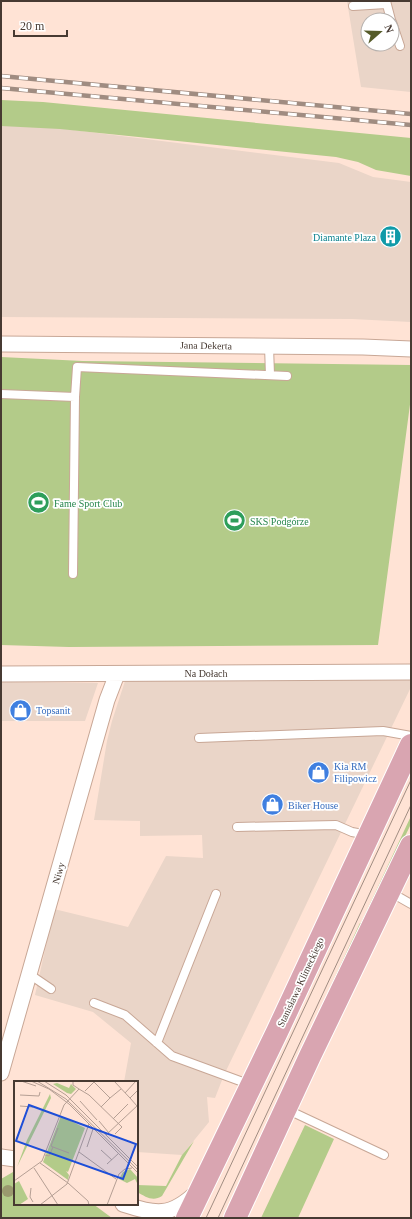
<svg xmlns="http://www.w3.org/2000/svg" width="412" height="1219" font-family="Georgia,serif">
	<rect width="100%" height="100%" fill="#ffe3d5"/>
	<path fill="#ead5c8" fill-rule="evenodd" d="M347,1H411V92L361,87ZM368,20H392V44H368Z
		M1,121L339,163L373,177L411,182V322L352,319L1,317Z
		M411,678V687L224,1075L215,1098L207,1097L209,1122L182,1155L137,1152V1082H124L131,1043L93,1012L35,995L54,909L128,927L166,856L203,858L202,835L140,836V821L94,820L107,741L112,721L125,681Z
		M1,682L98,683L85,721H1Z"/>
	<path fill="#b3cb89" d="M1,100L43,102L411,138V176L376,170L358,162L336,157L60,129L1,126Z
		M1,357L83,361L411,365V397L378,645L69,647L1,645Z
		M411,816V824L338,973L224,1218H223L360,923H361Z
		M305,1125L334,1139L298,1218H261Z
		M194,1141L162,1196C153,1202 146,1197 137,1192V1185L166,1186L182,1155Z
		M13,1172L15,1173V1204H93L112,1218H1V1179Z"/>
	<g fill="none" stroke-linecap="round" stroke-linejoin="round">
		<defs>
			<path id="lane" d="M386,1L391,20
				M353,6L386,4
				M392,22L400,46
				M269,346L270,375
				M1,394L75,397L73,574
				M75,397L77,367L287,376
				M199,738L383,731L411,736
				M237,827L336,825L352,832L368,835
				M390,892L411,904
				M29,974L51,989
				M94,1003L125,1015L172,1056L251,1085
				M157,1043L216,894
				M286,1109L384,1155"/>
			<path id="street" d="M1,344L363,347L411,349
				M1,674L411,672
				M1,1073L107,700L117,674
				M1,1157L15,1159
				M123,1204C156,1214 170,1218 197,1192"/>
			<path id="primary" d="M187,1218L277,1032L411,745
				M235,1218L310,1056L411,846"/>
		</defs>
		<use href="#lane" stroke="#c8a796" stroke-width="10"/>
		<use href="#street" stroke="#c8a796" stroke-width="17"/>
		<use href="#primary" stroke="#fff" stroke-width="24"/>
		<use href="#lane" stroke="#fff" stroke-width="8"/>
		<use href="#street" stroke="#fff" stroke-width="15"/>
		<use href="#primary" stroke="#d9a5b1" stroke-width="22"/>
		<path stroke="#a08c81" stroke-width="1" d="M206,1218L411,780
			M218,1218L411,805"/>
		<defs>
			<path id="rail" d="M1,76L411,114
				M1,88L411,125"/>
		</defs>
		<use href="#rail" stroke="#a08c81" stroke-width="4.5"/>
		<use href="#rail" stroke="#fff" stroke-width="3" stroke-dasharray="9" stroke-linecap="butt"/>
	</g>
	<circle fill="#9a996e" cx="8" cy="1191" r="6"/>
	<defs>
		<symbol id="building-disc" viewBox="-11 -11 22 22"><circle r="9.5" fill="#0f9aa8" stroke="#fff"/><path d="M-4-6H4V6H1V3H-1V6H-4ZM-2.5-4.3h1.7v1.8h-1.7ZM.8-4.3h1.7v1.8H.8ZM-2.5-1h1.7V.8h-1.7ZM.8-1h1.7V.8H.8Z" fill="#fff"/></symbol>
		<symbol id="stadium-disc" viewBox="-11 -11 22 22"><circle r="9.5" fill="#2e9e5b" stroke="#fff"/><path d="M0-5a6.5 5 0 1 0 0 10a6.5 5 0 1 0 0-10ZM-3.5-1.8h7v3.6h-7Z" fill="#fff"/></symbol>
		<symbol id="shop-disc" viewBox="-11 -11 22 22"><circle r="9.5" fill="#3f7fe0" stroke="#fff"/><path d="M-5-2.5h2.3a2.7 3.5 0 0 1 5.4 0H5L5.5 6h-11ZM-1.5-2.5h3a1.5 2.3 0 0 0-3 0Z" fill="#fff"/></symbol>
	</defs>
	<g fill-rule="evenodd">
		<use href="#building-disc" x="378" y="224" width="25" height="25"/>
		<use href="#stadium-disc" x="26" y="490" width="25" height="25"/>
		<use href="#stadium-disc" x="222" y="508" width="25" height="25"/>
		<use href="#shop-disc" x="8" y="698" width="25" height="25"/>
		<use href="#shop-disc" x="306" y="760" width="25" height="25"/>
		<use href="#shop-disc" x="260" y="792" width="25" height="25"/>
	</g>
	<g text-anchor="middle" stroke-width="3.5" stroke-linejoin="round" paint-order="stroke">
		<g font-size="10" fill="#0d838f" stroke="#fff" text-anchor="end">
			<text x="376" y="241">Diamante Plaza</text>
		</g>
		<g font-size="10" fill="#473a32" stroke="#fff">
			<text transform="translate(206 345) rotate(1)" y="4">Jana Dekerta</text>
			<text x="206" y="677">Na Dołach</text>
			<text transform="translate(58 873) rotate(-74)" y="4">Niwy</text>
			<text transform="translate(300 982) rotate(-65)" y="4">Stanisława Klimeckiego</text>
		</g>
		<g font-size="10" fill="#27864d" stroke="#fff" text-anchor="start">
			<text x="54" y="507">Fame Sport Club</text>
			<text x="250" y="525">SKS Podgórze</text>
		</g>
		<g font-size="10" fill="#366cbe" stroke="#fff" text-anchor="start">
			<text x="36" y="714">Topsanit</text>
			<text x="334" y="770">Kia RM<tspan x="334" dy="12">Filipowicz</tspan></text>
			<text x="288" y="809">Biker House</text>
		</g>
	</g>
	<g transform="translate(14 1081)">
		<rect width="124" height="124" fill="#ffe3d5"/>
		<path d="M43,2L55,7L57,3L62,8L57,13L53,12L39,3ZM36,13L37,17L3,86L13,59ZM47,35L71,47L54,91L52,90L55,94L54,99L29,81ZM116,88L124,97V104L121,98L113,102L105,98L109,91ZM5,100L14,118L5,124H0V103Z" fill="#b3cb89"/>
		<path fill="none" stroke="#b59f94" stroke-width="1" d="M7,0L22,5M17,0L35,8L55,23L124,92M23,0L52,18L124,89M30,0L52,14L124,86M100,0L116,17M80,1L96,17L87,26M65,8L75,14L108,46L101,53M71,10L80,1M111,12L122,0M6,14L25,15L26,11M96,17L107,8M66,20L83,39M6,25L19,26M123,25L116,17L124,9M99,38L114,23M85,40L95,52M92,54L124,24M39,66L37,65L44,47M73,66L79,48M87,69L98,79M65,71L102,98M31,74L35,75L39,66L55,72M26,82L54,102L74,120L75,124M93,83L105,72M20,87L44,124M0,100L28,80L50,24L65,8L59,4V0M17,107L16,116L19,121M26,124L53,103L75,43M93,124L105,93L111,88L118,87"/>
		<path fill="#1d4ed8" fill-opacity="0.15" stroke="#1d4ed8" stroke-width="2" d="M15,24L122,63L109,98L2,60Z"/>
		<rect width="124" height="124" fill="none" stroke="#473a32" stroke-width="2"/>
	</g>
	<rect width="412" height="1219" fill="none" stroke="#473a32" stroke-width="4"/>
	<g transform="translate(380 32) rotate(70)"><circle r="19" fill="#ffffff" stroke="#b5b0ad"/>
	<path d="M0-3L7 15L0 10L-7 15Z" fill="#555b29"/>
	<text y="-6" font-size="11" font-weight="bold" text-anchor="middle" fill="#473a32">N</text>
	</g>
	<path d="M14 30v6h53v-6" fill="none" stroke="#473a32" stroke-width="2"/>
	<text x="20" y="30" font-size="12" fill="#473a32" stroke="#ffffff" stroke-width="3" paint-order="stroke">20 m</text>
</svg>
